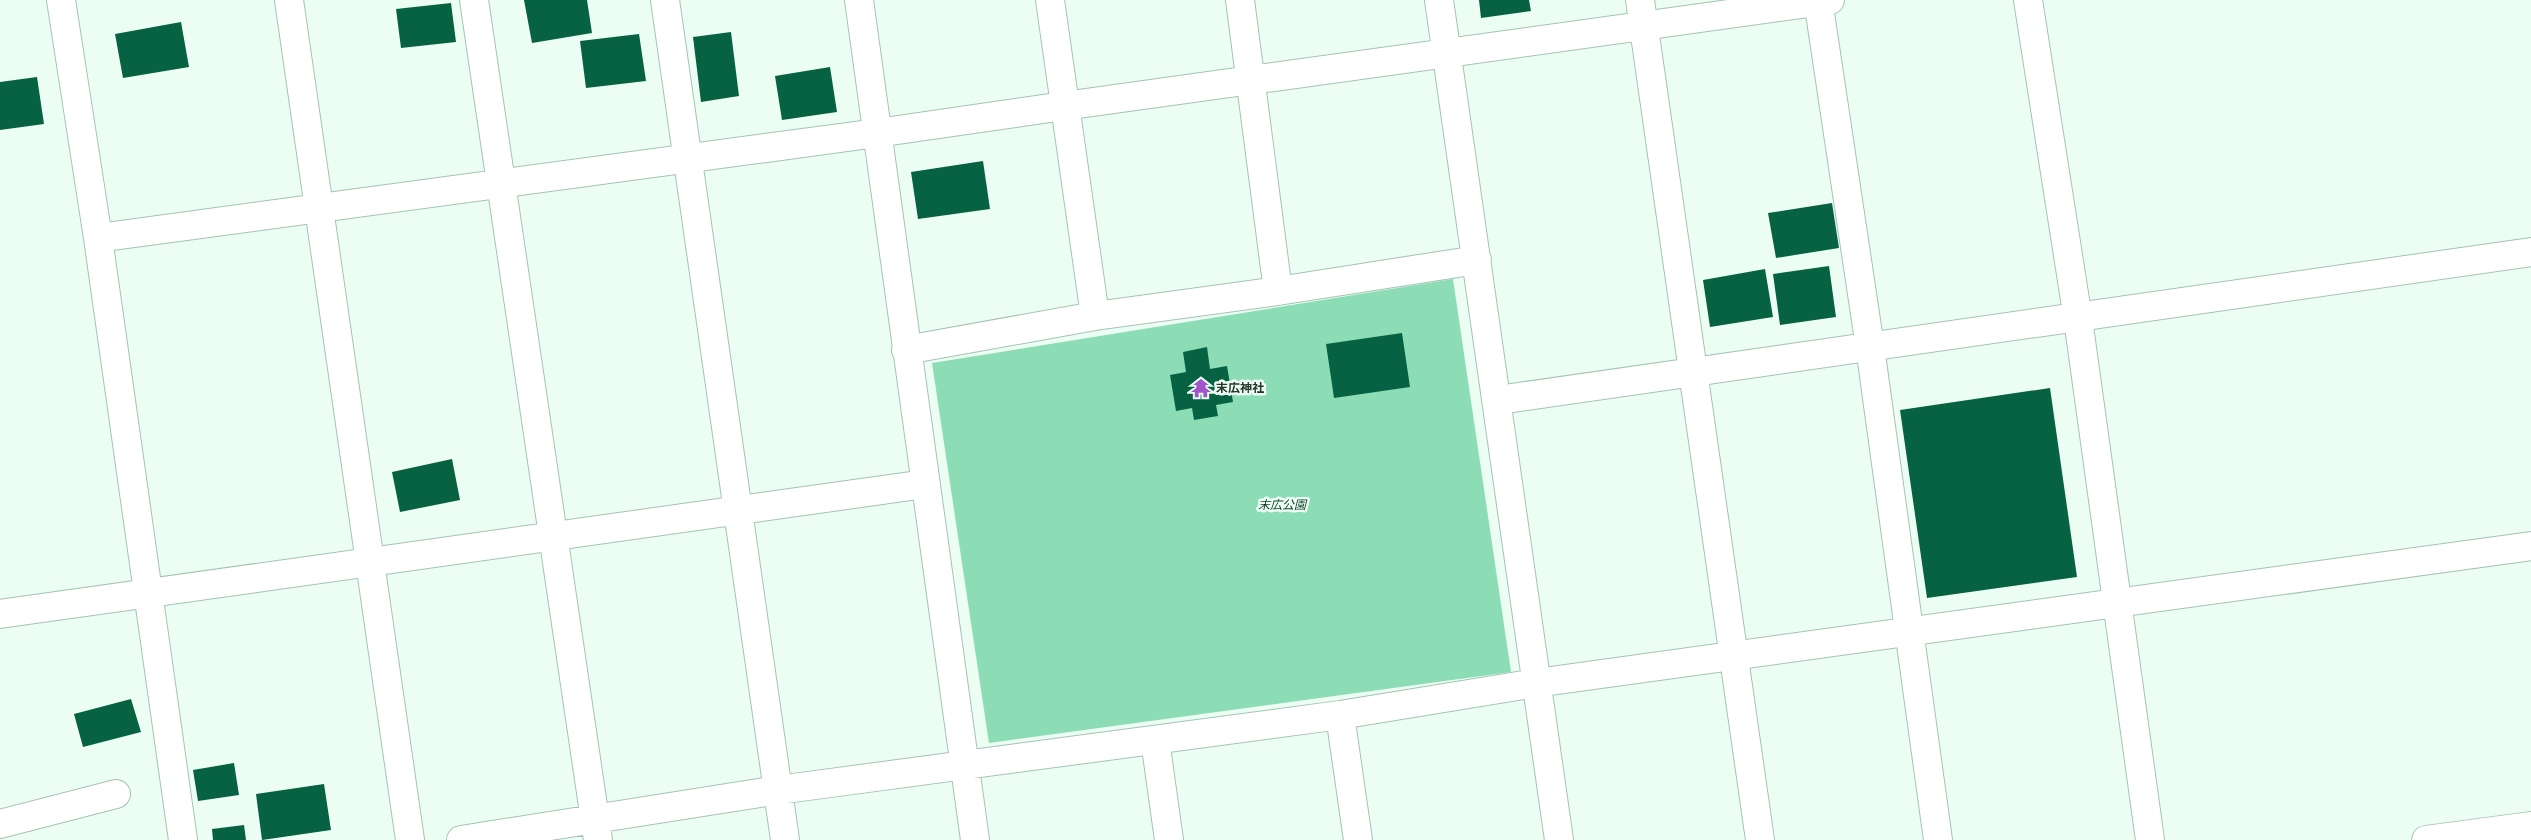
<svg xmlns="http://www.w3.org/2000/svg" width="2531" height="840" font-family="'Playfair Display','Noto Sans JP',serif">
	<rect width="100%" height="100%" fill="#ecfef4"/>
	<path fill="#8cddb6" d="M1453,279L1511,672L989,743L932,363Z"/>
	<path fill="#066242" d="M524,0H587L592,33L532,43Z
		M1479,0H1529L1531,11L1481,18Z
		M451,3L456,42L401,48L396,9Z
		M181,22L189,67L123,78L115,34Z
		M731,32L739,96L701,102L693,37Z
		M639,34L646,81L586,88L580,41Z
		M830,67L837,112L782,120L775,76Z
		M37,77L44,124L0,130V82Z
		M983,161L990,209L918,219L911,172Z
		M1832,203L1839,248L1776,258L1768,213Z
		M1829,266L1836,317L1780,325L1773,274Z
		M1765,269L1773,317L1710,327L1703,280Z
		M1402,333L1410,387L1334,398L1326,344Z
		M1207,347L1210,369L1227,366L1233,402L1216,405L1218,416L1194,420L1192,408L1176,411L1170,375L1186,372L1183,352Z
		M2050,388L2077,577L1927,598L1900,410Z
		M452,459L460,500L400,512L392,472Z
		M131,699L141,732L83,747L74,714Z
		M234,763L239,795L198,801L193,770Z
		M324,784L331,830L262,840L256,794Z
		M244,825L246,840H213L212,829Z"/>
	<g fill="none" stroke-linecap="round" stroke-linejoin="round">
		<defs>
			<path id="minor" d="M61,0L98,238L183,840
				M289,0L410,840
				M474,0L598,840
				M665,0L785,840
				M859,0L975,840
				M1050,0L1095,316
				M1240,0L1278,291
				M1439,0L1559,840
				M1640,0L1760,840
				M1818,0L1870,347L1938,840
				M2028,0L2078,319L2150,840
				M98,238L877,133L1064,106L1830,0
				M906,350L1095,316L1278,291L1477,260
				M1498,400L2531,252
				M0,614L925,484
				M1340,715L1358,840
				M1155,740L1169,840
				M0,824L116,794
				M461,840L778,790L1340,715L1536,683L2531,546
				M2426,840L2531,826"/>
		</defs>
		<use href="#minor" stroke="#a5c3b3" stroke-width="30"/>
		<use href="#minor" stroke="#fff" stroke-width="28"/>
	</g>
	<defs>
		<symbol id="temple-bare" viewBox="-9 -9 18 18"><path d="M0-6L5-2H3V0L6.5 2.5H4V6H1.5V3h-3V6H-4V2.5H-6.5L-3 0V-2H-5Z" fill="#a157c9" stroke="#ecfef4" stroke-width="2.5" paint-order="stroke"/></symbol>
	</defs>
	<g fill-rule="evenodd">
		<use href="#temple-bare" x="1187" y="374" width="28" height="28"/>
	</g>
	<g text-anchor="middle" stroke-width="5" stroke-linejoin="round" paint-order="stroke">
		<g font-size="12" font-weight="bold" fill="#27332d" stroke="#ecfef4" text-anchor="start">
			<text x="1216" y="392">末広神社</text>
		</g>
		<g font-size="12" font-style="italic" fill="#0e3b29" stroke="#ecfef4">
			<text x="1282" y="509">末広公園</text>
		</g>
	</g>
</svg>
